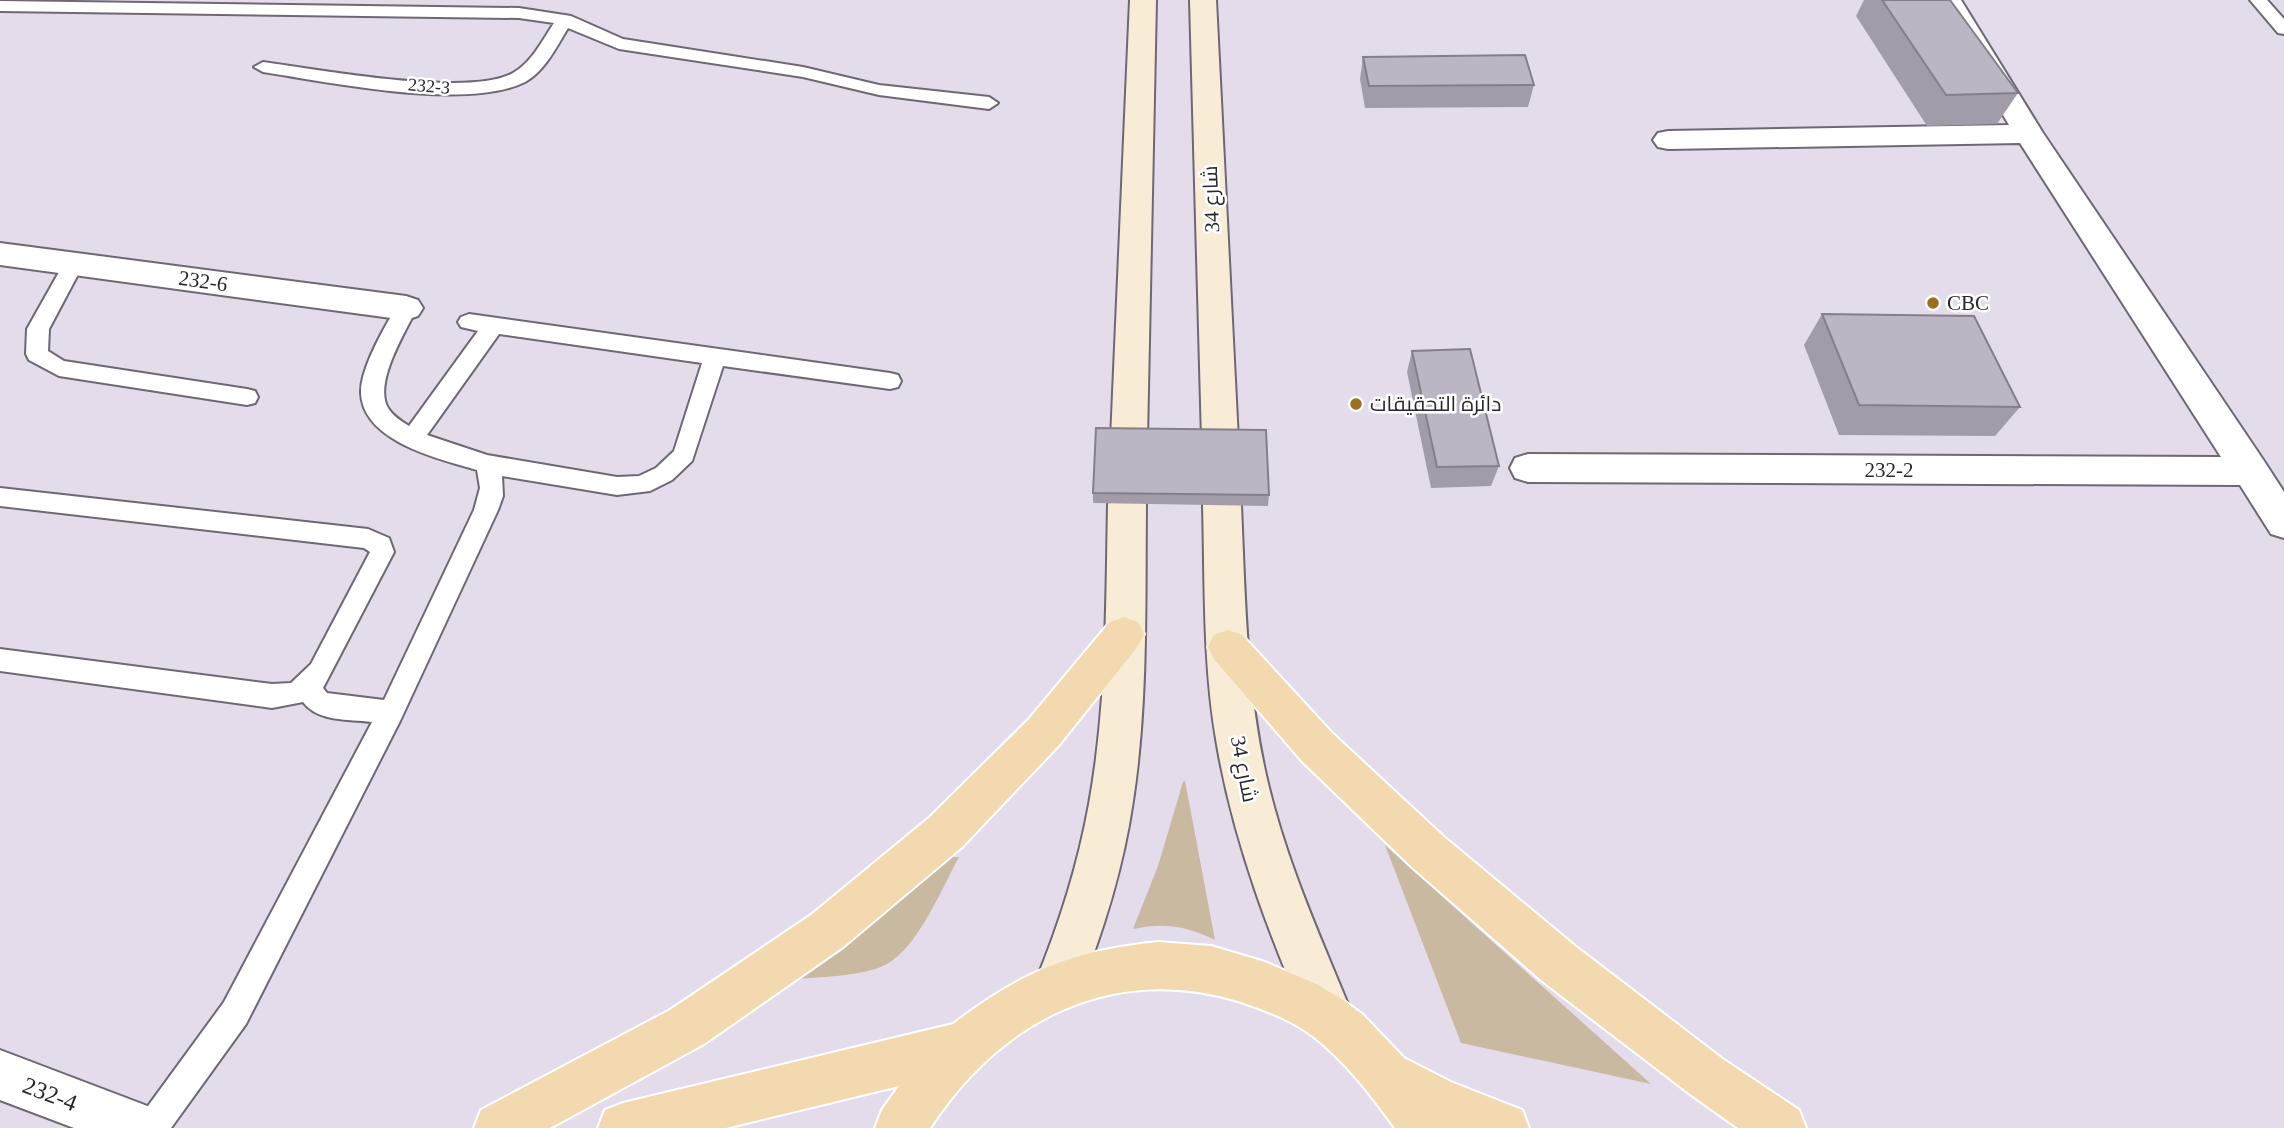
<svg xmlns="http://www.w3.org/2000/svg" width="2284" height="1128" font-family="'Times New Roman',Cairo,serif">
	<rect width="100%" height="100%" fill="#e4dceb"/>
	<path fill="#c9b9a0" d="M1185,781L1215,940C1188,926 1163,922 1133,929L1158,866L1183,782Z
		M1385,845L1651,1084L1461,1043Z
		M946,857H959C942,888 918,947 887,964C862,978 801,978 770,980Z"/>
	<g fill="none" stroke-linecap="round" stroke-linejoin="round">
		<defs>
			<path id="lane" d="M2250,0H2267L2284,19V34L2278,33Z
				M0,1L519,8L571,16L623,39L803,67L879,85L989,97L998,103L989,109L879,95L803,77L619,49L568,28C557,46 545,71 525,82C467,111 328,82 263,72L254,67L263,62C316,69 470,98 513,73C532,62 542,41 554,23L519,18L0,11Z
				M74,256L81,258L84,263L49,329L48,351L64,361L247,389L255,391L258,397L255,403L247,405L59,376L29,360L26,354L27,329L67,258Z
				M406,301L413,303L417,308C406,331 373,383 388,408C393,416 401,421 409,426L478,331L461,327L458,322L461,317L469,314L890,373L898,375L901,381L898,387L890,389L723,366L692,461L672,480L650,491L617,495L502,476L503,496L498,510L400,721L246,1024L171,1128H135L140,1117L224,1002L372,722C348,719 318,722 303,702L272,708L0,671V649L272,684L291,683L311,664L370,552L364,548L0,506V488L368,529L389,538L394,552L323,688L327,693L384,700L474,510L480,488L477,470C440,459 363,442 361,393C360,369 386,324 399,303ZM499,334L702,363L674,451L656,468L639,476L617,477L487,455L427,435Z"/>
			<path id="street" d="M1935,0H1961L2043,133L2264,461L2284,492V538L2271,534L2240,485L1528,482L1515,478L1510,468L1515,458L1528,454L2221,457L2020,143L1668,149L1658,147L1653,140L1658,133L1668,131L2009,125Z
				M0,243L406,296L418,300L423,308L418,316L406,320L0,265Z
				M0,1050L158,1110L165,1128H74L0,1100Z"/>
			<path id="secondary" d="M1130,0H1156L1147,439L1142,449L1129,453L1116,449L1111,439Z
				M1190,0H1216L1238,440L1233,450L1220,454L1207,450L1202,440Z
				M1127,489L1140,494L1146,504C1145,603 1148,703 1133,801C1123,870 1102,936 1076,1000L1059,1007L1042,1000L1035,983C1059,925 1078,865 1089,804C1107,705 1106,604 1108,504L1114,494Z
				M1222,490L1235,495L1241,505C1245,595 1246,686 1266,775C1285,860 1321,938 1354,1019L1347,1036L1330,1043L1313,1036C1271,940 1233,842 1216,739C1203,662 1205,583 1203,505L1209,495Z"/>
			<path id="primary" d="M1124,617L1138,622L1144,634L1138,646L1059,745L962,847L843,947L704,1044L550,1128H474L481,1110L670,1010L811,915L930,817L1029,719L1110,622Z
				M1228,630L1242,635L1332,733L1444,837L1575,946L1724,1060L1799,1110L1806,1128H1738L1690,1094L1541,980L1412,867L1302,761L1214,659L1208,647L1214,635Z
				M1158,942L1211,946L1265,962L1316,984L1340,998L1362,1014L1404,1058L1451,1082L1522,1110L1529,1128H1395C1371,1095 1346,1062 1314,1037C1292,1020 1265,1010 1238,1001C1110,963 1000,1021 930,1128H875L882,1110L899,1086L726,1128H598L605,1110L623,1103L953,1024C1023,971 1071,951 1158,942Z"/>
		</defs>
		<use href="#lane" stroke="#6e6774" stroke-width="4"/>
		<use href="#street" stroke="#6e6774" stroke-width="4"/>
		<use href="#secondary" stroke="#6e6774" stroke-width="4"/>
		<use href="#primary" stroke="#fff" stroke-width="4"/>
		<use href="#lane" fill="#fff" fill-rule="evenodd"/>
		<use href="#street" fill="#fff" fill-rule="evenodd"/>
		<use href="#secondary" fill="#f8ecd7" fill-rule="evenodd"/>
		<use href="#primary" fill="#f2d9af" fill-rule="evenodd"/>
	</g>
	<path fill="#a29ca9" d="M1864,0H1950L2018,93L1997,124L1927,126L1856,16Z
		M1363,57L1534,85L1528,107L1365,108L1360,79Z
		M1822,314L2020,407L1995,436L1839,435L1804,345Z
		M1412,351L1499,466L1491,486L1431,488L1407,372Z
		M1093,493L1269,495L1268,506L1093,503Z"/>
	<path fill="#bcb5c4" stroke="#847f89" stroke-width="2" d="M1882,0H1950L2018,93L1946,95Z
		M1525,55L1534,85L1369,86L1363,57Z
		M1822,314L1974,316L2020,407L1859,405Z
		M1470,349L1499,466L1437,467L1412,351Z
		M1096,428L1266,430L1269,495L1093,493Z"/>
	<g fill="#9a6f1e" stroke="#fff" stroke-width="2.5">
		<circle cx="1933" cy="303" r="7"/>
		<circle cx="1356" cy="404" r="7"/>
	</g>
	<g text-anchor="middle" stroke-width="5" stroke-linejoin="round" paint-order="stroke">
		<g font-size="18" fill="#29262c" stroke="#fff">
			<text transform="translate(429 86) rotate(5)" y="6">232-3</text>
		</g>
		<g font-size="21" fill="#29262c" stroke="#fff">
			<text transform="translate(1211 199) rotate(-92)" y="7">شارع 34</text>
			<text transform="translate(203 281) rotate(8)" y="7">232-6</text>
			<text x="1889" y="477">232-2</text>
			<text transform="translate(1244 769) rotate(79)" y="7">شارع 34</text>
		</g>
		<g font-size="21" fill="#29262c" stroke="#fff" text-anchor="start">
			<text x="1947" y="310">CBC</text>
			<text x="1370" y="411">دائرة التحقيقات</text>
		</g>
		<g font-size="24" fill="#29262c" stroke="#fff">
			<text transform="translate(50 1094) rotate(21)" y="8">232-4</text>
		</g>
	</g>
</svg>
